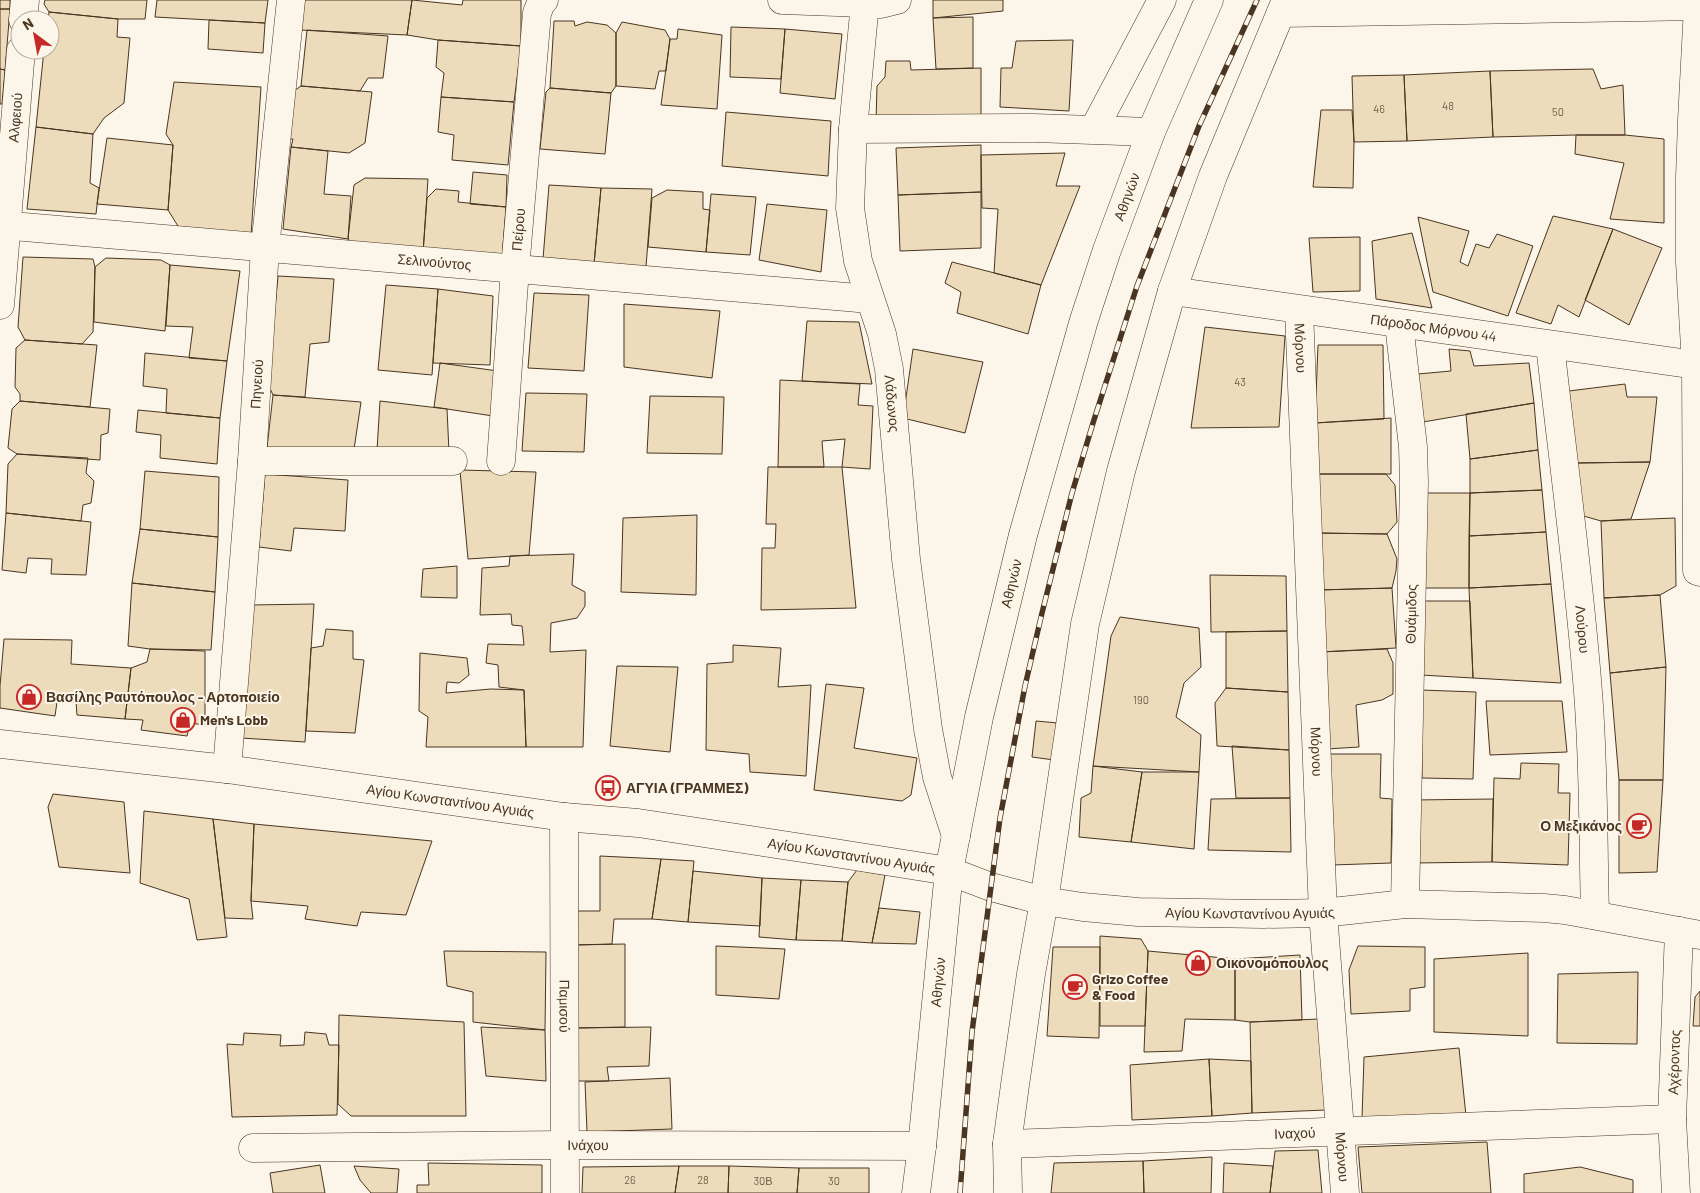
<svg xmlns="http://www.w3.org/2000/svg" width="1700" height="1193" font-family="Barlow,sans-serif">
	<rect width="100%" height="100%" fill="#fbf6e9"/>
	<path fill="#ecdcbc" stroke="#4a3520" d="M0,0H10V9H0Z
		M45,0H147L145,19H118L49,12L44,4Z
		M157,0H268L265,23L155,17Z
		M303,0H412L407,35L299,30Z
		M412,0L462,5L463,0H521V46L438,40L407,35Z
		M933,0H1003V11L933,18Z
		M0,9H10L5,70L0,69Z
		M49,12L118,19L117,37L130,38L124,103L104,118L93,134L36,127L44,50H50V20H48Z
		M973,17V68L936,69L933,18Z
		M209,20L265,23L263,53L208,49Z
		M554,21H574L575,26L587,22L607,25L616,33V86L611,93L550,88Z
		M622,22L665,30L670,39L666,71H659L655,89L616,86V33Z
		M731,27L785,29L781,79L730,77Z
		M678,29L722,35L717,109L661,105L670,39H677Z
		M785,29L842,34L835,99L780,93Z
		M307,30L388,36L383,78H368L360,91L301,86Z
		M438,40L521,46L514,102L441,97L444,73L436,67Z
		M1073,40L1069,111L1000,107L1001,68H1012L1016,41Z
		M886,61H910L911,70L981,68V119L876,122L877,86L885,77Z
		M0,69L5,70L2,104H0Z
		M1593,69L1601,89L1623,85L1625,135H1576L1493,137L1490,71Z
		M1490,71L1493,137L1407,141L1404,75Z
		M1404,75L1407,141L1354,142L1352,76Z
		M174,82L261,87L251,236L181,231L168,210L173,145L166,134Z
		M301,86L372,92L365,143L349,153L291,147L293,139H286L291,93Z
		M550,88L611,93L605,154L540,149L546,92Z
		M441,97L514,102L508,165L452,160L454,135L438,132Z
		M1321,110H1352L1354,142L1353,188L1313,187Z
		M726,112L831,121L828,176L722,166Z
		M36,127L93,134L90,183L99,188L96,214L27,209Z
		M1576,135H1625L1664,139V223L1610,219L1624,163L1575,154Z
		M107,138L173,145L168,210L97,204Z
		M981,145V192L898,195L896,148Z
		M291,147L328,151L324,194L351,196L348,239L283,229Z
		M1065,153L1056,186H1080L1041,285L994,273L998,209L982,208L981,155Z
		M473,172L507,175L506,207L470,204Z
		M365,178L428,179L423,253L358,248L348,239L354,185Z
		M549,185L601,188L594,264L543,259Z
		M601,188L652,189L646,267L594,264Z
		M436,189L459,191L458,202L506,207L502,258L423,253L427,198Z
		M667,190L703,192V209L710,210L706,252L648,247L652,198Z
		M981,192V248L900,251L898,195Z
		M711,194L756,197L750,255L706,252Z
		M767,204L827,210L821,272L759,260Z
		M1553,216L1613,229L1579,317L1558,305L1551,324L1516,313Z
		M1418,217L1469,231L1460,262L1468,266L1476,244L1489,248L1497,234L1533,246L1508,316L1433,292Z
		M1613,229L1662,248L1629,325L1585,300Z
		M1412,233L1432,308L1376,299L1372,241Z
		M1360,237V291L1313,292L1309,238Z
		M23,257L93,259L95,267L93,332L82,344L25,340L18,327Z
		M106,258L161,260L170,265L165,331L94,322L95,267Z
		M952,262L1041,285L1028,334L957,313L961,292L945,283Z
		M170,265L240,271L227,361L189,358L193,327L166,326Z
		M278,276L334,279L329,342L310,344L305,397L273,395L268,384Z
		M386,285L438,289L432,375L378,370Z
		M438,289L493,296L490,365L433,363Z
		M534,293L589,295L584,371L528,368Z
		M624,304L720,311L712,378L624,367Z
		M807,321L859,322L872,384L802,381Z
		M1205,327L1285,336L1279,427L1191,428Z
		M25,340L97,345L90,407L20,401V394L15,387L16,348Z
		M1318,345H1383L1384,419L1315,423Z
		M913,349L983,362L965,433L903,418Z
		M1449,349L1470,351L1474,366L1529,363L1534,403L1423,422L1418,374L1451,371Z
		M145,353L227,361L220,418L166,413L167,389L143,386Z
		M440,363L498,371L493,416L434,407Z
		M780,380L860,384L858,405L873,406L870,469L842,467L845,439L822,441L824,467H778Z
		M1625,384L1627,397H1657L1650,462L1576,463L1569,391Z
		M526,393L587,394L584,452L522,451Z
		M273,395L361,402L353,456L267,448Z
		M650,396L724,397L722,454L647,453Z
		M20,401L110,409L108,433L101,435L100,460L17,454L8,448L12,409Z
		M380,401L447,409L449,452L377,450Z
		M1534,403L1538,450L1470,459L1466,414Z
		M138,410L220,418L217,464L160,458L161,435L136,432Z
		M1391,418V474H1313L1315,423Z
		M1538,450L1542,490L1470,493V459Z
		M17,454L88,458L86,473L94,481L91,503L83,505L81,521L6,513L8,464Z
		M1650,462L1631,519L1601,521L1580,515L1576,463Z
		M768,467H842L856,608L761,610L762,548H775L776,524H766Z
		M460,470L536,472L529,555L468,559Z
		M145,471L219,477L218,537L140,529Z
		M265,474L348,480L345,531L294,528L291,551L259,547Z
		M1313,474H1386L1395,485L1397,522L1387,534L1315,533Z
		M1542,490L1546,532L1469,536L1470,493Z
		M1421,493H1470L1469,588H1420Z
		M6,513L91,522L86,575L51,574L52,559L28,558L26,573L2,570Z
		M697,515L696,595L621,592L623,518Z
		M1675,518L1676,586L1660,595L1604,598L1601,521Z
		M140,529L218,537L215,592L132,583Z
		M1546,532L1551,584L1469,588V536Z
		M1315,533L1387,534L1397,559L1396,571L1392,588L1318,590Z
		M574,554L572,585L585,592V606L577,618L551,623L550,652L586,650L583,747H526L524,690L499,687L498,665L486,663L488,644L524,645L522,626L512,625L511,614L480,615L482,568L509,566L510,556Z
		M457,566V598L421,597L423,569Z
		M1210,575L1286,576L1287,631L1211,632Z
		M132,583L215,592L211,650L150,649L128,646Z
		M1551,584L1561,683L1473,678L1469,588Z
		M1392,588L1396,648L1320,652L1318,590Z
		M1660,595L1666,667L1610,673L1604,598Z
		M1422,601H1470L1473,678L1421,675Z
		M314,604L305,742L241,738L250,605Z
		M1120,617L1199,628L1201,667L1184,683L1176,717L1201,735L1199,772L1093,766L1111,636Z
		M326,629L353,631V659L364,660L355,733L306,731L311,648L323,646Z
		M1287,631L1288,692L1226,688V632Z
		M4,639L72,640L71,664L131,668L125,719L77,715L76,702H57L55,716L0,708V686Z
		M733,645L781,648L778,687L811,685L806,776L750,772L749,754L706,750L707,664L733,662Z
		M150,649L205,651V725L190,723L187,736L141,730L143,720L125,719L131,668L147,662Z
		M1387,649L1393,663V694L1382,700L1356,705L1359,747L1326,749L1320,652Z
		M420,653L467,658L469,675L459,683L447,682L446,693L491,689L524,690L526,747H426L428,717L419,711Z
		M617,666L678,667L670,752L610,746Z
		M1666,667L1663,780H1619L1610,673Z
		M826,684L864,688L854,748L917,758L911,795L902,801L814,790Z
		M1226,688L1288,692L1289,750L1217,746L1215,703Z
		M1421,690L1476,692L1473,779L1422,778Z
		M1486,701H1562L1567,752L1490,755Z
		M1036,721L1058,723L1054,760L1032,757Z
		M1232,746L1289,750L1290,798H1236Z
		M1328,754H1381L1380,798L1392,799L1391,863L1332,865Z
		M1521,763L1559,764L1558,793H1570L1568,865L1492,862L1494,778L1520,779Z
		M1093,766L1142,772L1131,842L1079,837L1081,798L1091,793Z
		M1142,772H1199L1194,849L1131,842Z
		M1619,780H1663L1657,872L1619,873Z
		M53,794L124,802L130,873L59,867L48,807Z
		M1290,798L1291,852L1208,850L1211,799Z
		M1493,799L1492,862L1414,863L1413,800Z
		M144,811L213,819L227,937L197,940L189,899L140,883Z
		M213,819L254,824L251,901L253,919L225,918Z
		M254,824L432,841L406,915L361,912L357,926L305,919L308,906L251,901Z
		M600,856L661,859L652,919H614L612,944L574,945L575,911H600Z
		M661,859L694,861L688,922L652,919Z
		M857,870L885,875L872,943L842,941L848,882Z
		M693,871L762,878L760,926L688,922Z
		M762,878L801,880L796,940L759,937Z
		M801,880L848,882L842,941L796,940Z
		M879,908L920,912L916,944L872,943Z
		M1100,936L1141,939L1148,951L1145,1026H1100Z
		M625,944V1027L575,1028L574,945Z
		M716,946L785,949L779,999L716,995Z
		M1358,946L1425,947V987L1410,989V1011L1351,1014L1349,970Z
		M1053,947H1100L1099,1038L1047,1036Z
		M444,951L546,952L545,1030L473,1022V992L447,986Z
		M1148,951L1235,959V1020L1185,1019L1182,1051L1144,1052Z
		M1528,953V1036L1434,1032V959Z
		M1300,955L1302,1020L1250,1022L1235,1020V959Z
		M1638,972L1637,1044L1557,1043L1558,974Z
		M1700,991V1026H1693L1695,997Z
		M339,1015L464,1022L466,1116H351L338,1104Z
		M1319,1019L1326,1110L1252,1113L1250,1022Z
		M481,1027L545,1030L546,1081L486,1076Z
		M651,1027L649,1066L607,1067L609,1081H575V1028Z
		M305,1032L326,1034L329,1045H339L337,1115L232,1117L227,1044L243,1045L244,1033L281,1035L280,1046L304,1045Z
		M1459,1048L1466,1116L1362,1119L1364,1057Z
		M1209,1059L1212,1116L1132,1120L1130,1065Z
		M1209,1059L1251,1061L1252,1113L1212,1116Z
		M670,1078L672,1129L587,1132L585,1082Z
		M1487,1142L1491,1193H1362L1358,1147Z
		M1318,1150L1322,1193H1270L1275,1151Z
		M1212,1157L1211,1193H1144L1143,1161Z
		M1143,1161L1144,1193H1051L1054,1163Z
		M428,1163L542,1165V1193H417V1185H429Z
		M1224,1163L1273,1166L1270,1193H1223Z
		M320,1165L325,1193H273L270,1173Z
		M354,1166L399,1169L397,1193H371L360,1180Z
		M679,1166H729L728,1193H675Z
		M679,1166L675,1193H582L583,1167Z
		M729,1166L799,1168L797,1193H728Z
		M1580,1167L1633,1180V1193H1524V1174Z
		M799,1168H869V1193H797Z"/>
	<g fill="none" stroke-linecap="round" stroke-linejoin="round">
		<defs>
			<g id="minor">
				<path d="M782,0L865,3"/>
				<path id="s1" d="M897,0L881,4L865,3L853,129L850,208L858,261L882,334L889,369L906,559L928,729L937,777L956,836"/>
				<path d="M1698,7L1692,120L1690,177V262L1696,365L1697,571L1700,572"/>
				<path d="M1281,13L1700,6"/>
				<path d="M23,20L25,0"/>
				<path d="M853,129L1034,128L1151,132"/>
				<path d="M1094,129L1162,0"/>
				<path id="s2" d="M0,225L870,299"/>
				<path id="s3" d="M1172,291L1696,365"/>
				<path id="s4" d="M0,305L21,50"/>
				<path id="s5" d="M1299,310L1323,913L1345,1193"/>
				<path d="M1399,324L1413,447L1414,482L1405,904"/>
				<path id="s6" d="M1550,345C1563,460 1579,576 1588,692C1594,766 1593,841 1595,915"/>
				<path d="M252,461H453"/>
				<path id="s7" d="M501,461L515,269L537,13L541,3L544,0"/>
				<path id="s8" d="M227,769L252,461L265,248L291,0"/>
				<path id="s9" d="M564,817L565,1193"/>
				<path id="s10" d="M1007,1144L1672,1119"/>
				<path id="s11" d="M253,1148L565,1145L922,1146"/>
				<path d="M1008,1193L1007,1144L1015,1085L1031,974L1044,901L1085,624L1121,471L1172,291L1213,176L1286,0"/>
				<path id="s12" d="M1676,1193L1672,1119L1679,931"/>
			</g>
			<g id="tertiary">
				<path id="s13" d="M916,1193L922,1146L949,871L979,717L1023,535L1084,320L1107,250L1151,132L1209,0"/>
			</g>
			<g id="secondary">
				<path id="s14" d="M0,744L227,769L564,817L638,823L822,851L949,871L991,887L1044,901L1083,907L1138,912L1263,914L1323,913L1405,904L1544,908L1565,910L1700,935"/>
			</g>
		</defs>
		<use href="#minor" stroke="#4a3520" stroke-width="29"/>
		<use href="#tertiary" stroke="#4a3520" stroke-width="29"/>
		<use href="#secondary" stroke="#4a3520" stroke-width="29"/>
		<use href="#minor" stroke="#fbf6e9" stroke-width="28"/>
		<use href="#tertiary" stroke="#fbf6e9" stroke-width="28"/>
		<use href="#secondary" stroke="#fbf6e9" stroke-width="28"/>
		<defs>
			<path id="rail" d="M960,1193L972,1032L1000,818L1025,686L1042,613L1072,493L1093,423L1137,286L1199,126L1257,0"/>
		</defs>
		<use href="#rail" stroke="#4a3520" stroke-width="5.5"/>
		<use href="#rail" stroke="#fbf6e9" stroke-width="4" stroke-dasharray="11" stroke-linecap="butt"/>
	</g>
	<defs>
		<symbol id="shop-ring" viewBox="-11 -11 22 22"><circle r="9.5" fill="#fbf6e9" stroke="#c62828" stroke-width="1.5"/><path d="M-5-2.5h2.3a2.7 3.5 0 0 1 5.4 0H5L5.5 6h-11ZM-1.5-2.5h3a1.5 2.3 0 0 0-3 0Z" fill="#c62828"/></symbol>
		<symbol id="bus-ring" viewBox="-11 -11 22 22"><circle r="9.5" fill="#fbf6e9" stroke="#c62828" stroke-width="1.5"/><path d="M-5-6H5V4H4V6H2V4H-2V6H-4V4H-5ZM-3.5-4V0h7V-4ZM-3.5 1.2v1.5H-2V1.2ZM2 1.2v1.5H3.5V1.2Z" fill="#c62828"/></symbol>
		<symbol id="cafe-ring" viewBox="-11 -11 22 22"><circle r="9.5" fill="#fbf6e9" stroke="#c62828" stroke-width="1.5"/><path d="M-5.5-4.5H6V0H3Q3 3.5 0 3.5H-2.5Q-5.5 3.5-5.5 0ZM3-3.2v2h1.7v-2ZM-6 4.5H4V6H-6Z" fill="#c62828"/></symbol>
	</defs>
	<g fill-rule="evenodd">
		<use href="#shop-ring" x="15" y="683" width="28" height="28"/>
		<use href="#shop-ring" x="169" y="706" width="28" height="28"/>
		<use href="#bus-ring" x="594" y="774" width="28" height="28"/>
		<use href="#cafe-ring" x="1625" y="812" width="28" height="28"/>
		<use href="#shop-ring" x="1184" y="949" width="28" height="28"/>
		<use href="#cafe-ring" x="1061" y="973" width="28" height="28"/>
	</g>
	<g text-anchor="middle" stroke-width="4" stroke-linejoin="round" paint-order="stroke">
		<g font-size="11" fill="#725f47">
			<text x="1448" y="110">48</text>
			<text x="1379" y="113">46</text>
			<text x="1558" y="116">50</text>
			<text x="1240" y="386">43</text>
			<text x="1141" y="704">190</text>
			<text x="630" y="1184">26</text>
			<text x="703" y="1184">28</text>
			<text x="763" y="1185">30Β</text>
			<text x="834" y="1185">30</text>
		</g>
		<g font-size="14" fill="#4a3520" stroke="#fbf6e9">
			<text dy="5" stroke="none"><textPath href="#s4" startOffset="188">Αλφειού</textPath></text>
			<text dy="5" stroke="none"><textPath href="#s13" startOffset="1022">Αθηνών</textPath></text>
			<text dy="5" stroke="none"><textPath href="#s7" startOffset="232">Πείρου</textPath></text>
			<text dy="5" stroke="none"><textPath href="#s2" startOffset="436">Σελινούντος</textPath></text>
			<text dy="5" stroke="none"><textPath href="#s3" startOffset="264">Πάροδος Μόρνου 44</textPath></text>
			<text dy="5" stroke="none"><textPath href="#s5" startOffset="38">Μόρνου</textPath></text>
			<text dy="5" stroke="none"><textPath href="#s8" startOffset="386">Πηνειού</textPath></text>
			<text dy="5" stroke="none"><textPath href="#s1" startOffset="439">Λάδωνος</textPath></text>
			<text dy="5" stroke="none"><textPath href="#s13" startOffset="618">Αθηνών</textPath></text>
			<text transform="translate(1411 614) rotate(-89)" y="5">Θυάμιδος</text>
			<text dy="5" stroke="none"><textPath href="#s6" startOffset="286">Λούρου</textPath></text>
			<text dy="5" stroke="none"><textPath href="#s5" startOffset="442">Μόρνου</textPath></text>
			<text dy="5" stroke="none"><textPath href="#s14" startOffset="454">Αγίου Κωνσταντίνου Αγυιάς</textPath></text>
			<text dy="5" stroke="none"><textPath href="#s14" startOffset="859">Αγίου Κωνσταντίνου Αγυιάς</textPath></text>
			<text dy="5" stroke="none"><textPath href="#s14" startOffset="1264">Αγίου Κωνσταντίνου Αγυιάς</textPath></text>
			<text dy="5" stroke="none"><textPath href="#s13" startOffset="212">Αθηνών</textPath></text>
			<text dy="5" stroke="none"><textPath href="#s9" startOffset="189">Παμισού</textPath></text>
			<text dy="5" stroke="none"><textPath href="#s12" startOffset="131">Αχέροντος</textPath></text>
			<text dy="5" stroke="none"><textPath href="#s10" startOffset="288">Ιναχού</textPath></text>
			<text dy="5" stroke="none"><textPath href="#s11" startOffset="335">Ινάχου</textPath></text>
			<text dy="5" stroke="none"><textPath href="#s5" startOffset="848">Μόρνου</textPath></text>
		</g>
		<g font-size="14" font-weight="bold" fill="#4a3520" stroke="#fbf6e9" text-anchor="start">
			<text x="46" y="702">Βασίλης Ραυτόπουλος - Αρτοποιείο</text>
			<text x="200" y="725">Men's Lobb</text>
			<text x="626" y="793">ΑΓΥΙΑ (ΓΡΑΜΜΕΣ)</text>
			<text x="1622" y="831" text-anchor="end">Ο Μεξικάνος</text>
			<text x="1216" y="968">Οικονομόπουλος</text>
			<text x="1092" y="984">Grizo Coffee<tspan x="1092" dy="16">&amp; Food</tspan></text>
		</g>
	</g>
	<g transform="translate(35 35) rotate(328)"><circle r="24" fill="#fbf6e9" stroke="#b4a999"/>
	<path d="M0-4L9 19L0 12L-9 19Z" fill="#c62828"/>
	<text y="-8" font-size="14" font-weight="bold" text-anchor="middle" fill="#4a3520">N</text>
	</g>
</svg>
